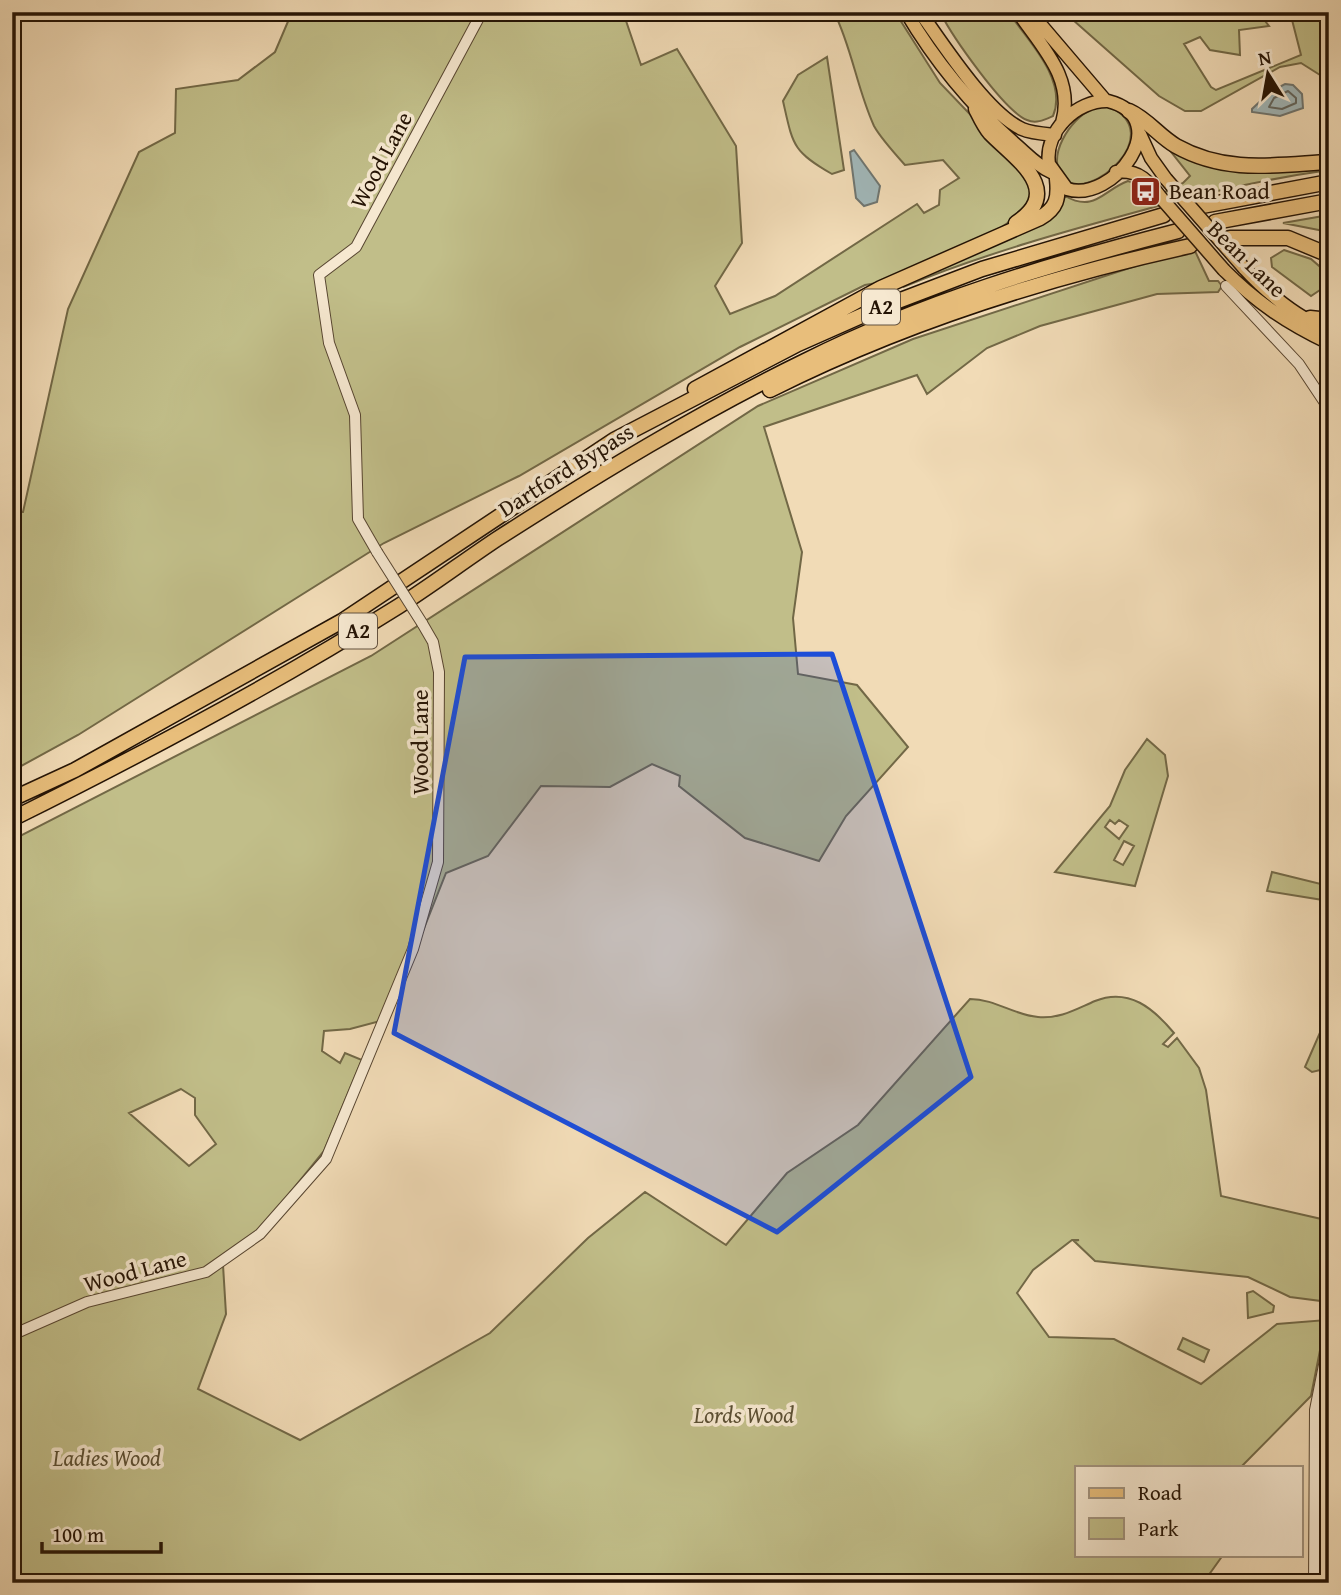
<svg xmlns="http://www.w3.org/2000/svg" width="1341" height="1595" font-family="'Gentium Book Plus',serif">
	<rect width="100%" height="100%" fill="#f1dbb6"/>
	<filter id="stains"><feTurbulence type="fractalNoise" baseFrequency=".00286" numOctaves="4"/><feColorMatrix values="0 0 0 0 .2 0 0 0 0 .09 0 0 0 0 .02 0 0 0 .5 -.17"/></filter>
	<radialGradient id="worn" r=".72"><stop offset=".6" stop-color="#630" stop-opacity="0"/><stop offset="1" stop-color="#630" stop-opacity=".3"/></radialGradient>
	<path fill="#c1be89" stroke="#726846" stroke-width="2" fill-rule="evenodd" d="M292,12H623L641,65L677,49L736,146L742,243L715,286L730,314L775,296L917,204L924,213L939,205L940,190L959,178L943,160L905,165C896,155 880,137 874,126C857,89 852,48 834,12H895L940,83L1007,153L1030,185V199L1018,216L997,230L877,283L865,285L740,347L519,476L384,543L78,735L12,771V512H23L68,309L139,152L175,133L176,89L238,80L275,52Z
		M940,12H1008C1028,40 1068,80 1053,116C1044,120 1036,124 1027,120C1004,111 952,36 940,12Z
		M1064,12H1234L1241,20L1265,21L1269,26L1239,30L1240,55L1210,50L1200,37L1184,44L1211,87L1216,90L1301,55L1290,12H1329V109L1324,106L1320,75L1301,63L1280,67L1201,111H1185L1159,96Z
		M827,57L844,170L832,174C792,151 793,145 783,101L798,75Z
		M1108,106C1170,133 1089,204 1064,179C1044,158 1071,118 1092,109C1096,107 1103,107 1108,106Z
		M1168,148L1260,173L1329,166V170C1273,178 1217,190 1162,205C1074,229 988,252 903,287L1065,196C1095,213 1103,190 1128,181L1140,185L1151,199L1183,183L1190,176Z
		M1329,215V232L1283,223Z
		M1284,250L1311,259L1326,272L1323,288L1311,296L1272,267L1271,258Z
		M1195,251L1209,281H1218L1222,286L1218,292L1157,294L1040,326L987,348L927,394L917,375L764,427L802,552L793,618L798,674L857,685L908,747L846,816L819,861L745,838L679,786L680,776L652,764L610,787L541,786L488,856L446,873L388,1019L350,1029L324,1031L322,1051L340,1063L345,1053L362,1060L324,1151L268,1220L223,1265L226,1314L198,1389L300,1440L490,1333L588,1238L645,1192L726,1245L787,1173L858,1125L970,999C995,999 1014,1015 1038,1017C1060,1019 1076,1009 1095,1001C1129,987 1154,1009 1174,1033L1163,1044L1168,1047L1177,1038L1199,1068L1206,1090L1221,1196L1326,1220L1329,1214V1302L1290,1297L1248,1277L1095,1261L1074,1241L1079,1240H1072L1033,1270L1017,1293L1049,1337L1114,1339L1201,1384L1277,1324L1326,1320L1311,1396L1241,1467H1077V1555H1223L1203,1583H12V840L371,656L758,406L913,339L1160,258ZM181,1089L195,1098V1115L216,1144L189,1166L129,1113Z
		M1147,739L1165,755L1168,776L1135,886L1055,872L1110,806L1125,770ZM1110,820L1115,824L1119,820L1128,826L1119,839L1105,827ZM1124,841L1134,846L1123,865L1114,860Z
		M1272,872L1329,886V901L1267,891Z
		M1329,1012V1068L1312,1072L1305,1067Z
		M1253,1291L1274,1306L1273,1312L1248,1318L1247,1293Z
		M1183,1338L1209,1350L1204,1362L1178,1349Z
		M1329,1349V1436L1320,1433L1322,1385Z"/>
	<path fill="#a1b8ba" stroke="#6f7671" stroke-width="2" d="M1285,84L1293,85L1302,94L1303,108L1280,116L1252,112V109L1270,92Z
		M854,150L880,186L877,202L864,206L856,198L850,152Z"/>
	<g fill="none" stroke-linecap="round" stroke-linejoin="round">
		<path stroke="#62665f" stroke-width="2" d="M1288,91L1296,98V103L1282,109L1269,107L1274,98Z"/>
		<defs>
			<path id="minor" d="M1226,286L1299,364L1329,409
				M377,552L358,519L355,415L329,343L319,275L356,247L482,12
				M12,1335L87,1302L206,1272L260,1234L326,1159L413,949L438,862L439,672L433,642L422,623
				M1314,1583L1315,1410L1329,1340"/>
			<path id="major" d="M906,12C936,63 970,104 1014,143C1027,154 1037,166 1053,173
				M920,12C943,44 987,113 1022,129C1031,133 1045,134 1055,135
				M1018,12C1041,46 1075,78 1062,123
				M1030,12L1105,100
				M1108,101C1177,119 1113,204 1067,189L1049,164C1044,131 1077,100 1108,101Z
				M1140,134L1151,158L1166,179
				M1116,172C1139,169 1149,182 1162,199
				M1244,268C1263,289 1302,323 1329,328
				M1224,270C1256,302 1287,323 1329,343"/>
			<path id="highway" d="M976,109C980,117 984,126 990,133C1014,158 1066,190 1016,223
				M1129,111C1147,119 1159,136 1176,146C1226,174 1275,165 1329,162
				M1202,206L1329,182
				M1215,222L1329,201
				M1230,238H1288L1329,255
				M1310,318L1329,320
				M695,389L881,288L1040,218C1057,208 1059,198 1057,179
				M770,390C903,323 1045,278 1190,246
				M12,799L75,770L342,621L614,440L798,344L877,309L982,269L1164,215
				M12,819C143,754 275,684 399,606C432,585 464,561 497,539C597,475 698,413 805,361C923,302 1050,264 1178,231"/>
		</defs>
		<use href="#minor" stroke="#574530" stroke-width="12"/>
		<use href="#major" stroke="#241304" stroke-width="15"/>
		<use href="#highway" stroke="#241304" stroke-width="17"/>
		<use href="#minor" stroke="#f6e8d0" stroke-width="10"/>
		<use href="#major" stroke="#e8be7b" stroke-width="12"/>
		<use href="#highway" stroke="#e8be7b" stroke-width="14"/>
		<defs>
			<path id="minor-bridge" d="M377,552L422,623"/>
			<path id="major-bridge" d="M1166,179L1244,268
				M1162,199L1224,270"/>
		</defs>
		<use href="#minor-bridge" stroke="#574530" stroke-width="12" stroke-linecap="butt"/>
		<use href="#major-bridge" stroke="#241304" stroke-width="15" stroke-linecap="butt"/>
		<use href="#minor-bridge" stroke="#f6e8d0" stroke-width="10"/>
		<use href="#major-bridge" stroke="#e8be7b" stroke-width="12"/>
	</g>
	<path fill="#1d4ed8" fill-opacity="0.2" stroke="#1d4ed8" stroke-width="5" stroke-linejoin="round" d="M832,654L971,1077L777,1232L394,1033L465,657Z"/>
	<defs>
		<symbol id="bus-square" viewBox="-11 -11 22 22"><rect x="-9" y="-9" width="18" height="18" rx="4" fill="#8f2418" stroke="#f6e8d0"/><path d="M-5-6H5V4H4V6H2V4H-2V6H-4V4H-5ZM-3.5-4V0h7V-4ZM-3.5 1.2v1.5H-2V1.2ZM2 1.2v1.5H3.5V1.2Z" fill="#fff"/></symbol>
	</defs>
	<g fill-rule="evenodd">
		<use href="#bus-square" x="1128" y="174" width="35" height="35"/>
	</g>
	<g text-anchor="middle" stroke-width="7" stroke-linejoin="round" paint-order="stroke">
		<g fill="#f6e8d0" stroke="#635341" stroke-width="2">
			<rect x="862" y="289.5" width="38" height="35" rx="5"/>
			<rect x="339" y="613.5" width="38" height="35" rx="5"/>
		</g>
		<g font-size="21" font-weight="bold" fill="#241304">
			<text x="881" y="314">A2</text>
			<text x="358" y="638">A2</text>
		</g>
		<g font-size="23" fill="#241304" stroke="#f6e8d0">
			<text transform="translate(381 160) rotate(-62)" y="8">Wood Lane</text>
			<text transform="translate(1247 259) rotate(44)" y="8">Bean Lane</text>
			<text transform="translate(566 470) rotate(-32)" y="8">Dartford Bypass</text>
			<text transform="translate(420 742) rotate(-90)" y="8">Wood Lane</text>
			<text transform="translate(135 1271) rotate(-15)" y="8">Wood Lane</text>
		</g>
		<g font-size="23" fill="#241304" stroke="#f6e8d0" text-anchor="start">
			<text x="1169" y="199">Bean Road</text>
		</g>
		<g font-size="23" font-style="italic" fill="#5b4f33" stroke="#f6e8d0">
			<text x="744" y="1423">Lords Wood</text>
			<text x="107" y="1466">Ladies Wood</text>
		</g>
	</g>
	<rect width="1341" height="1595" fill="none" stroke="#f1dbb6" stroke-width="42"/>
	<rect x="14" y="14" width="1313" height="1567" fill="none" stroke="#241304" stroke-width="3.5"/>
	<rect x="21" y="21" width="1299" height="1553" fill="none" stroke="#241304" stroke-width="2"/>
	<rect x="1075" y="1466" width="228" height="91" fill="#f6e8d0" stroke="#a2937e" stroke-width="2"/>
	<rect x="1089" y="1488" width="35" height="10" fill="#e8be7b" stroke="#a2937e" stroke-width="2"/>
	<text x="1138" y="1500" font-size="21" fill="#241304">Road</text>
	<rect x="1089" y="1518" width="35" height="21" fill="#c1be89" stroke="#a2937e" stroke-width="2"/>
	<text x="1138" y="1536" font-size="21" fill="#241304">Park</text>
	<g transform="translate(1268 74) rotate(349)" stroke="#f6e8d0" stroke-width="5" paint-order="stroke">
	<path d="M0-5L12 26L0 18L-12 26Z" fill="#241304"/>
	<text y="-10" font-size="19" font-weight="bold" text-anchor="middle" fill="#241304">N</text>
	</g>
	<path d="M42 1542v10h119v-10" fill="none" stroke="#241304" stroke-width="3.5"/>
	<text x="52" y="1542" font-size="21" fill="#241304" stroke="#f6e8d0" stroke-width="5" paint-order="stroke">100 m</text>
	<rect width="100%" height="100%" filter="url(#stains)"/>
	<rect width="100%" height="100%" fill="url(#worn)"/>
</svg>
